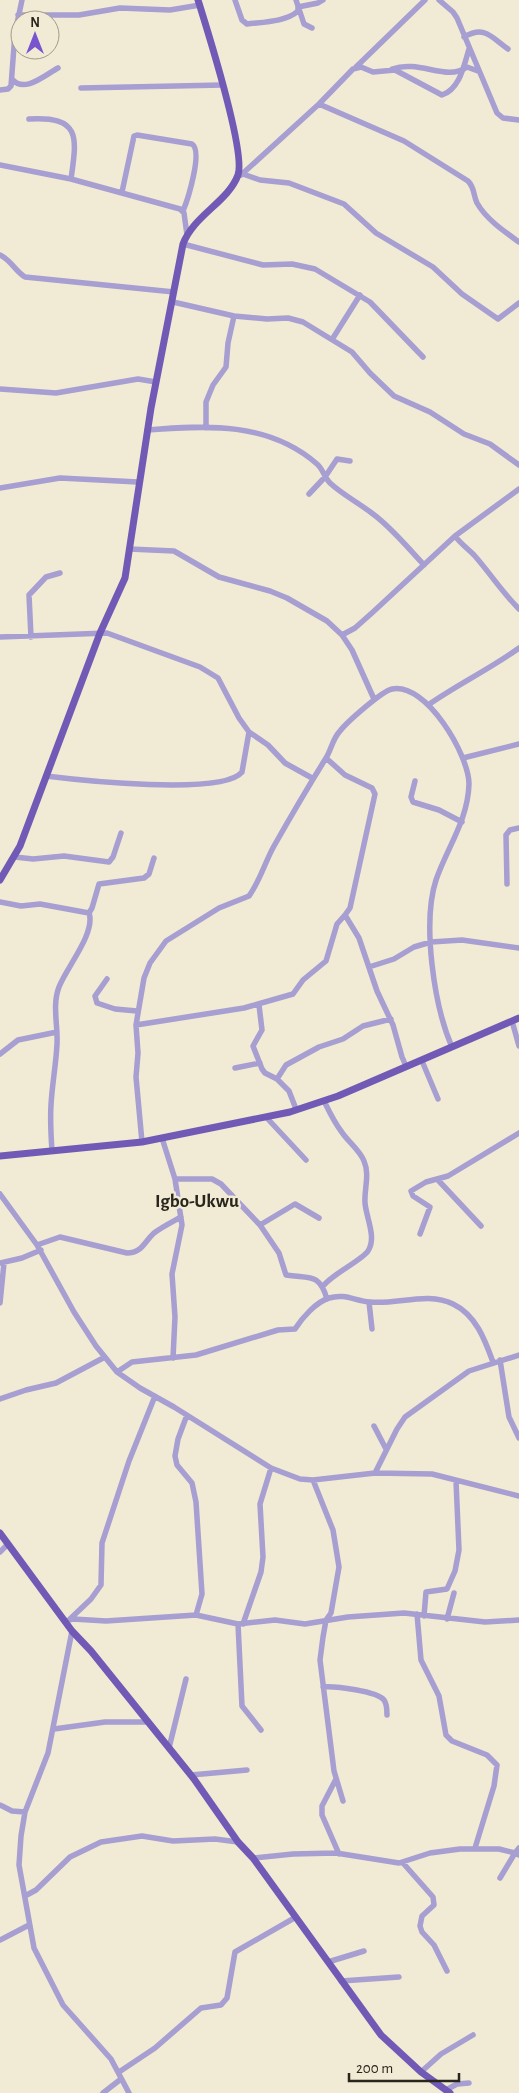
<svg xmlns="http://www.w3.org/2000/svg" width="519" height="2093" font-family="'Alegreya Sans',sans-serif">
	<rect width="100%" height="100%" fill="#f1ead4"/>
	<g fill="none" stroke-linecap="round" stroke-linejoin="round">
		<path stroke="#a79ed1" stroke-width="5.5" d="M235,0L242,20L247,24C262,22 286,22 298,11V7
			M296,0L304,24L312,28
			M439,0L453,12L457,18L497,113L503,118L519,120
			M298,7L318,3L323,0
			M18,15H79L120,8L170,10L200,5
			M464,37C485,25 491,37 508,49
			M356,67L425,0
			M392,69C420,59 446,82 467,67L478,71
			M12,79C24,94 45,75 58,68
			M81,88L223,85
			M0,90L8,89L11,86L15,33L22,0
			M319,104L404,141L468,181C475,188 473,195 477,203C486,219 505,232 519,242
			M29,119C81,116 77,137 71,179
			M0,165L71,179L180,209L184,213L187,235
			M243,174L260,180L289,183L344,204L376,233L433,267L462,294L498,319L519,303
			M241,175L319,104L353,69L361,67L373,72L395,70L442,95C460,89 464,65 469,49
			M122,192L134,136L137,135L192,144C203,151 188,199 183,211
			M183,244L263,265L292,264L315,269L370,302L423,357
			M0,255C11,260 15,271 25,277L174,292
			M173,302L234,316L267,319L288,318L303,322L352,352L370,373L394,396L430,412L464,434L490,444L519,465
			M333,338L360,295
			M0,389L56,393L138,379L156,382
			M206,428V402L213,385L226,367L228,343L234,316
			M147,430C207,425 269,422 317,464C323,469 324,477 330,483C343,495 359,503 373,514C392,528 408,548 424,565
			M0,488L60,478L138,482
			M309,494L325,477L337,459L350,461
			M455,536C460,543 468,549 474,555C490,573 502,592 519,609
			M129,549L174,551L219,577L270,591L287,598L327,621L342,635L352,650L374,699
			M342,635L355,628L373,612L455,536L519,489
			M0,637L107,633L200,667L218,678L239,718L249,732L268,745L285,763L312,778
			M31,637L29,595L46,577L60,573
			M428,705C458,684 490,669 519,648
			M326,758L345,775L372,788L375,794L350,908L345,915L359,938L377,991L393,1025L402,1057L406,1066
			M463,758L519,744
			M46,776C78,780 223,796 242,772L249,732
			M415,781L411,797L413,802L439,810L462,822
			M15,857L33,859L64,856L109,862L113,857L121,833
			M507,884L506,835L510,830L519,828
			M0,902L21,906L40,904L89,913
			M369,967L394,959L414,947L431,942L462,940L519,948
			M107,979L95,996L97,1003L115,1009L137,1011
			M259,1005L262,1030L253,1046L262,1069L265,1073L277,1079L289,1091L296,1109
			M512,1021L519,1046
			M136,1025L244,1008L293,994L303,980L326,961L337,924L345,915
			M0,1054L18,1040L57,1032
			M422,1061L438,1099
			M235,1068L260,1063
			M277,1079L286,1065L319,1047L343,1039L363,1026L391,1019
			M266,1117L306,1160
			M162,1138L175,1179L182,1225L172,1274L175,1317L173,1358
			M142,1142L136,1077L138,1053L136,1025L144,978L150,963L166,941L219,908L249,896C260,881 265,862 274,846C291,816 308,787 326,758C331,750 333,738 340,731C347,722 382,691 392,689C426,682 469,755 469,784C468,820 447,848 436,880C422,923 434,1006 452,1047
			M52,1151C51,1136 50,1120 51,1105C52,1085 56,1065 57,1044C58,1025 52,1005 59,987C66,968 96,933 89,913L92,908L99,884L144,878L149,874L154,858
			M175,1179H212L221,1184L260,1225L279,1253L286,1275C309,1279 319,1272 327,1299
			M438,1180L481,1226
			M0,1194L37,1245L74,1312L96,1346L117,1372L140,1388L174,1407L271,1468L300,1479L313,1480L375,1473L432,1474L519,1496
			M260,1225L295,1204L319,1218
			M420,1234L430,1207L413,1196L411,1191L426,1182L448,1176L519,1133
			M37,1245L60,1237L127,1253C142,1253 144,1242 154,1233C162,1227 172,1222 181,1217
			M0,1263L22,1258L41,1250
			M323,1286C335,1272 361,1261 368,1251C377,1238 366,1217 365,1203C364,1189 370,1175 364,1161C359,1149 348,1142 341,1131C334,1122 329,1111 324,1101
			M369,1302L372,1329
			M0,1303L4,1263
			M500,1360L509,1417L519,1438
			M117,1372L132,1362L196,1355L278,1330L295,1329C302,1318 316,1302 329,1298C345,1293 355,1301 370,1302C397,1305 428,1291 453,1304C476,1315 485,1340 493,1362
			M0,1399L26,1390L56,1383L105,1357
			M187,1415L178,1439L175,1456L177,1465L192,1483L196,1502L202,1594L196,1615
			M374,1426L386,1449
			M375,1473L397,1429L405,1417L469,1371L519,1355
			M313,1480L333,1530L339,1567L331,1613L326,1620L323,1637L320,1660L334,1771L343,1801
			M0,1552L7,1545
			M417,1614L421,1660L439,1696L446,1735L452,1741L487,1755L497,1765L494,1786L475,1848
			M424,1616L426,1592L447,1589L455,1571L459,1550L456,1481
			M70,1619L91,1599L101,1585L102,1543L129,1461L155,1396
			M447,1619L454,1593
			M65,1621L73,1619L106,1621L196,1615L238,1624L275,1620L305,1624L348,1617L404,1613L485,1622L519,1620
			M238,1624L242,1706L261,1730
			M243,1624L261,1572L263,1557L260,1504L271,1468
			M72,1631L48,1753L25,1812L21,1836L19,1865L34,1948L63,2005L111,2059L129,2093
			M323,1687C335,1686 377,1691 384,1700C387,1704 387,1710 387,1715
			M54,1729L105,1722H147
			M169,1748L186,1679
			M191,1775L247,1770
			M336,1779L322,1806V1815L339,1854
			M0,1805L12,1811L25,1812
			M253,1858L293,1854L336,1853L399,1863L430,1853L460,1849H499L515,1853L519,1848
			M403,1863L433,1897L434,1905L422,1916L420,1926L422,1932L434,1945L447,1971
			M500,1878L515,1853L519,1855
			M25,1896L36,1890L70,1857L101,1842L142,1836L173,1841L215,1839L238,1842
			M0,1940L29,1925
			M328,1962L364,1951
			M341,1981L399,1977
			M119,2072L155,2048L201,2008L221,2005L227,1998L235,1952L296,1917
			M421,2072L441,2054L473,2035
			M446,2090L457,2084L469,2083
			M103,2093L121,2079"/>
		<path stroke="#715ab6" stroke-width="7" d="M0,880L20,846L100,633L125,578L151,408L183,244C194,215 228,202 238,175C246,152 207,29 198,0
			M0,1156L142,1142L290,1112L338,1096L519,1018
			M0,1533L72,1631L91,1651L194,1779L238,1842L253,1858L381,2035L421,2072L450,2093"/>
	</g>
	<g text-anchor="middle" stroke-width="5" stroke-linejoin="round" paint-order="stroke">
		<g font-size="19" font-weight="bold" fill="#28251d" stroke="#f1ead4">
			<text x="197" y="1207">Igbo-Ukwu</text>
		</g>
	</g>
	<g transform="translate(35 35)"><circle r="24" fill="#f1ead4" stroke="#a19b8b"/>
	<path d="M0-4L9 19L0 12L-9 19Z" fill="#7855cf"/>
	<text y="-8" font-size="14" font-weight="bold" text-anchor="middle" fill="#28251d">N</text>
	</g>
	<path d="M349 2073v8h110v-8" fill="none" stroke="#28251d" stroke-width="2.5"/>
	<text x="356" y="2073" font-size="15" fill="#28251d" stroke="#f1ead4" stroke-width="4" paint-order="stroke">200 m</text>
</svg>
